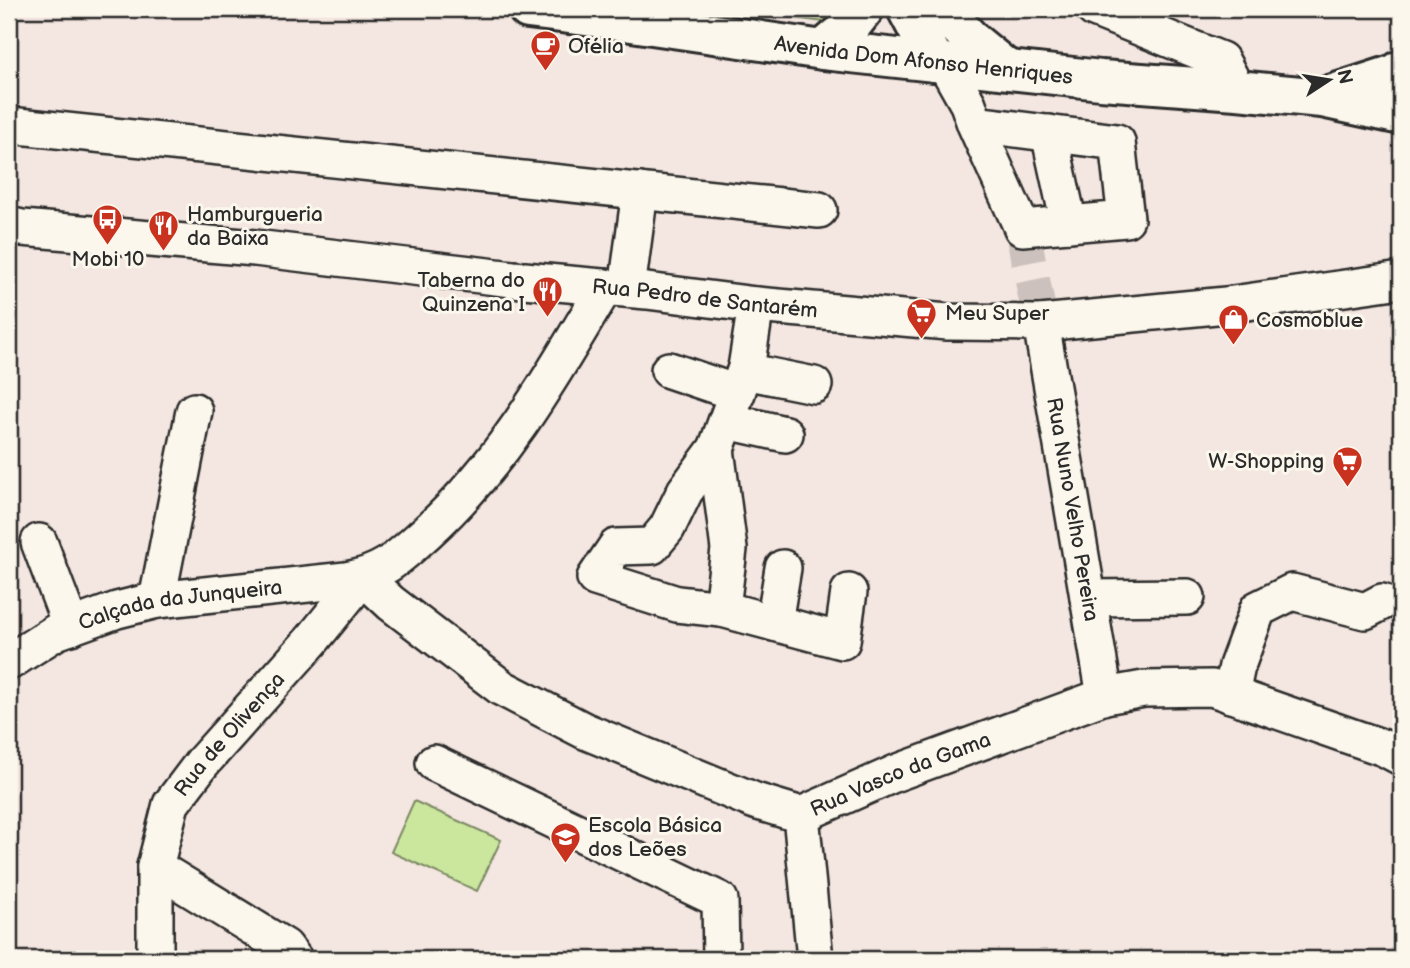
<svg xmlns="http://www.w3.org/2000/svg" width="1410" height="968" font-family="'Balsamiq Sans',sans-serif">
	<rect width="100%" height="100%" fill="#f4e6e0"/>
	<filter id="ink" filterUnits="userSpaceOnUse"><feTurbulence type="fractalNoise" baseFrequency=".0143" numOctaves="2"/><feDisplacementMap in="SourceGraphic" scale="14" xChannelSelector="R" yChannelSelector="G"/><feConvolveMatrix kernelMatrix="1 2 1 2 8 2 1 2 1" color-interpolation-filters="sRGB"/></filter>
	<g filter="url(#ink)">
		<path fill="#cbe79e" stroke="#7b8964" stroke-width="2" d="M725,9H846L842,16L824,22Z
			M414,801L501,840L477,891L391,852Z"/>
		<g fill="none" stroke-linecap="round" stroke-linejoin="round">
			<path stroke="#ccc1bc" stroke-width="35" stroke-dasharray="35 18" stroke-linecap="butt" d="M1022,228L1041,323"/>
			<defs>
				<g id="minor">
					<path d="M1094,9L1221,60L1237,90"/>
					<path d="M945,63L968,104L975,124L1022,228L1126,219L1117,142L975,124"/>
					<path d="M9,125L819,210"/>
					<path d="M1049,133L1069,224"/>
					<path id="s1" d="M9,225L22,228L255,248L513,279L647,291L756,305L948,322L1041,323L1226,305L1401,280"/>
					<path d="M627,289L640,191"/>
					<path d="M756,305L746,368L716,449L729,549L722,609L842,641L849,592"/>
					<path id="s2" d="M1041,323L1105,696"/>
					<path d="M669,370L737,393"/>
					<path d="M745,371L814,385"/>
					<path d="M727,421L785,434"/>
					<path d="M716,449L685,491L667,528L652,546L616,547L595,578L677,604L722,609"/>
					<path d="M39,542L71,627"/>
					<path id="s3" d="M363,577L391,603L502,688L585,731L755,801L801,815L896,773L1105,696L1144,689L1212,688L1384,748L1401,757"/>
					<path d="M1088,598L1187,597"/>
					<path d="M157,600L194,411"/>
					<path d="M774,623L783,568"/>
					<path id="s4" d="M9,662L56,632L117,610L157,600L346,580C385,573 399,557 427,532C503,463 553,375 605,287"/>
					<path d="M1231,695L1237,666L1258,609L1292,592L1365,611L1382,602"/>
					<path d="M434,763L720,900L721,959"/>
					<path d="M801,815L815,959"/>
					<path d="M155,867L285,947L294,959"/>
					<path id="s5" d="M155,959V867L171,804L202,763L312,640L363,577"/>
				</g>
				<g id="major">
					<path id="s6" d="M528,9L618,20L823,50L1101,80L1237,90L1322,98L1401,115"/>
					<path d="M907,9L935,62"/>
					<path d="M942,9L973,42L1006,69"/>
					<path d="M823,50L850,27L864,9"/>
					<path d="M1324,97L1395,74L1401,70"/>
				</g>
			</defs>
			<use href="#minor" stroke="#2b2b2b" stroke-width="40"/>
			<use href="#major" stroke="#2b2b2b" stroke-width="44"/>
			<use href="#minor" stroke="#fbf7ec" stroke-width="35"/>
			<use href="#major" stroke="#fbf7ec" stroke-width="38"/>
		</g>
	</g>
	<defs>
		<symbol id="cafe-pin" viewBox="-11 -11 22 30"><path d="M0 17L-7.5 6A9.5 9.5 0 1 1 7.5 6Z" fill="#c8321e" stroke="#fbf7ec"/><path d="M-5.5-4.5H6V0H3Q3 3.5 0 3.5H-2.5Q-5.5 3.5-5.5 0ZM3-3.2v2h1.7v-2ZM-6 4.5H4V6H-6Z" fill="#fff"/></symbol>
		<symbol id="bus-pin" viewBox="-11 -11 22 30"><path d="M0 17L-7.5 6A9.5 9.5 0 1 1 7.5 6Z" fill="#c8321e" stroke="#fbf7ec"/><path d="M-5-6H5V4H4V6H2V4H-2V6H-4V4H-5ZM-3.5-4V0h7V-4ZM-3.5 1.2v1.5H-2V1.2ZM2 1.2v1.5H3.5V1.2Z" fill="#fff"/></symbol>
		<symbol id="restaurant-pin" viewBox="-11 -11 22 30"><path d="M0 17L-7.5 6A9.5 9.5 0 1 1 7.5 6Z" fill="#c8321e" stroke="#fbf7ec"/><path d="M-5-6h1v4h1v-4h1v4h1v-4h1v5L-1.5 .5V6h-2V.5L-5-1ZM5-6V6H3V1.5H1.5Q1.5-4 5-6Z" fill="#fff"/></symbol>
		<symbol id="supermarket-pin" viewBox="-11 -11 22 30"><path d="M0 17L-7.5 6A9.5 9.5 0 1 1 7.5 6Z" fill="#c8321e" stroke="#fbf7ec"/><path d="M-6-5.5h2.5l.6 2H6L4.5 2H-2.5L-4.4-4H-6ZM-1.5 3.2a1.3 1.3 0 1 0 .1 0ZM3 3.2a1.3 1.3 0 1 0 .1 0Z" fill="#fff"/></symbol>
		<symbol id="shop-pin" viewBox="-11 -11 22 30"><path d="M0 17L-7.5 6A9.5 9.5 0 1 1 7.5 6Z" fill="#c8321e" stroke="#fbf7ec"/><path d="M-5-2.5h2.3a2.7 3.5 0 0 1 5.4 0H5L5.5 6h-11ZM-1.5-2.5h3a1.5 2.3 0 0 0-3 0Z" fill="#fff"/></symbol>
		<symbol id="school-pin" viewBox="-11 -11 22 30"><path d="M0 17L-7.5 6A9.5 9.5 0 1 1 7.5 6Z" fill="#c8321e" stroke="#fbf7ec"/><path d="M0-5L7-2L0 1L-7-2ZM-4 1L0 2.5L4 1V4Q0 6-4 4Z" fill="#fff"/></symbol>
	</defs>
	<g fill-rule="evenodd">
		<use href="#cafe-pin" x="528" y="28" width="35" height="47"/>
		<use href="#bus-pin" x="90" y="202" width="35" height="47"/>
		<use href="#restaurant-pin" x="146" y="208" width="35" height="47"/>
		<use href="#restaurant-pin" x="530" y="274" width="35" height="47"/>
		<use href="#supermarket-pin" x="904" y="296" width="35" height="47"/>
		<use href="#shop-pin" x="1216" y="302" width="35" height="47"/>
		<use href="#supermarket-pin" x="1330" y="444" width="35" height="47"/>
		<use href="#school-pin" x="548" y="820" width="35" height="47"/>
	</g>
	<g text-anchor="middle" stroke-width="6" stroke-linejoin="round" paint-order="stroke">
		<g font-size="21" fill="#2b2b2b" stroke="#fbf7ec" text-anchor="start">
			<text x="568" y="53">Ofélia</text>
			<text x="187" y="221">Hamburgueria<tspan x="187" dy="24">da Baixa</tspan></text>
			<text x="108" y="266" text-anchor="middle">Mobi 10</text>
			<text x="525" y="287" text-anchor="end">Taberna do<tspan x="525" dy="24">Quinzena I</tspan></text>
			<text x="945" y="320">Meu Super</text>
			<text x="1256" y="327">Cosmoblue</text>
			<text x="1324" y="468" text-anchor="end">W-Shopping</text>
			<text x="588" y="832">Escola Básica<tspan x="588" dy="24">dos Leões</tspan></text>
		</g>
		<g font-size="21" fill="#2b2b2b" stroke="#fbf7ec">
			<text dy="7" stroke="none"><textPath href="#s6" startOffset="399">Avenida Dom Afonso Henriques</textPath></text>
			<text dy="7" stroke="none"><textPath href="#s1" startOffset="700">Rua Pedro de Santarém</textPath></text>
			<text dy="7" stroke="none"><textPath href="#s2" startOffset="189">Rua Nuno Velho Pereira</textPath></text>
			<text dy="7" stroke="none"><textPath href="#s4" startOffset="184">Calçada da Junqueira</textPath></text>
			<text dy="7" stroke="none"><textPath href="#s5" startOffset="248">Rua de Olivença</textPath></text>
			<text dy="7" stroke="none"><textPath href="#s3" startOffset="611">Rua Vasco da Gama</textPath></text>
		</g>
	</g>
	<rect width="1410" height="968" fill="none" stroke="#fbf7ec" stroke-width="35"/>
	<rect x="18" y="18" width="1375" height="933" fill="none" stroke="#2b2b2b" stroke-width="2.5" filter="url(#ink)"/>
	<g transform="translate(1329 80) rotate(78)" stroke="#fbf7ec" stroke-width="5" paint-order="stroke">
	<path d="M0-5L12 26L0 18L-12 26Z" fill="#2b2b2b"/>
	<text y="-10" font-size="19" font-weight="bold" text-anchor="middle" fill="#2b2b2b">N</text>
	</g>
</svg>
